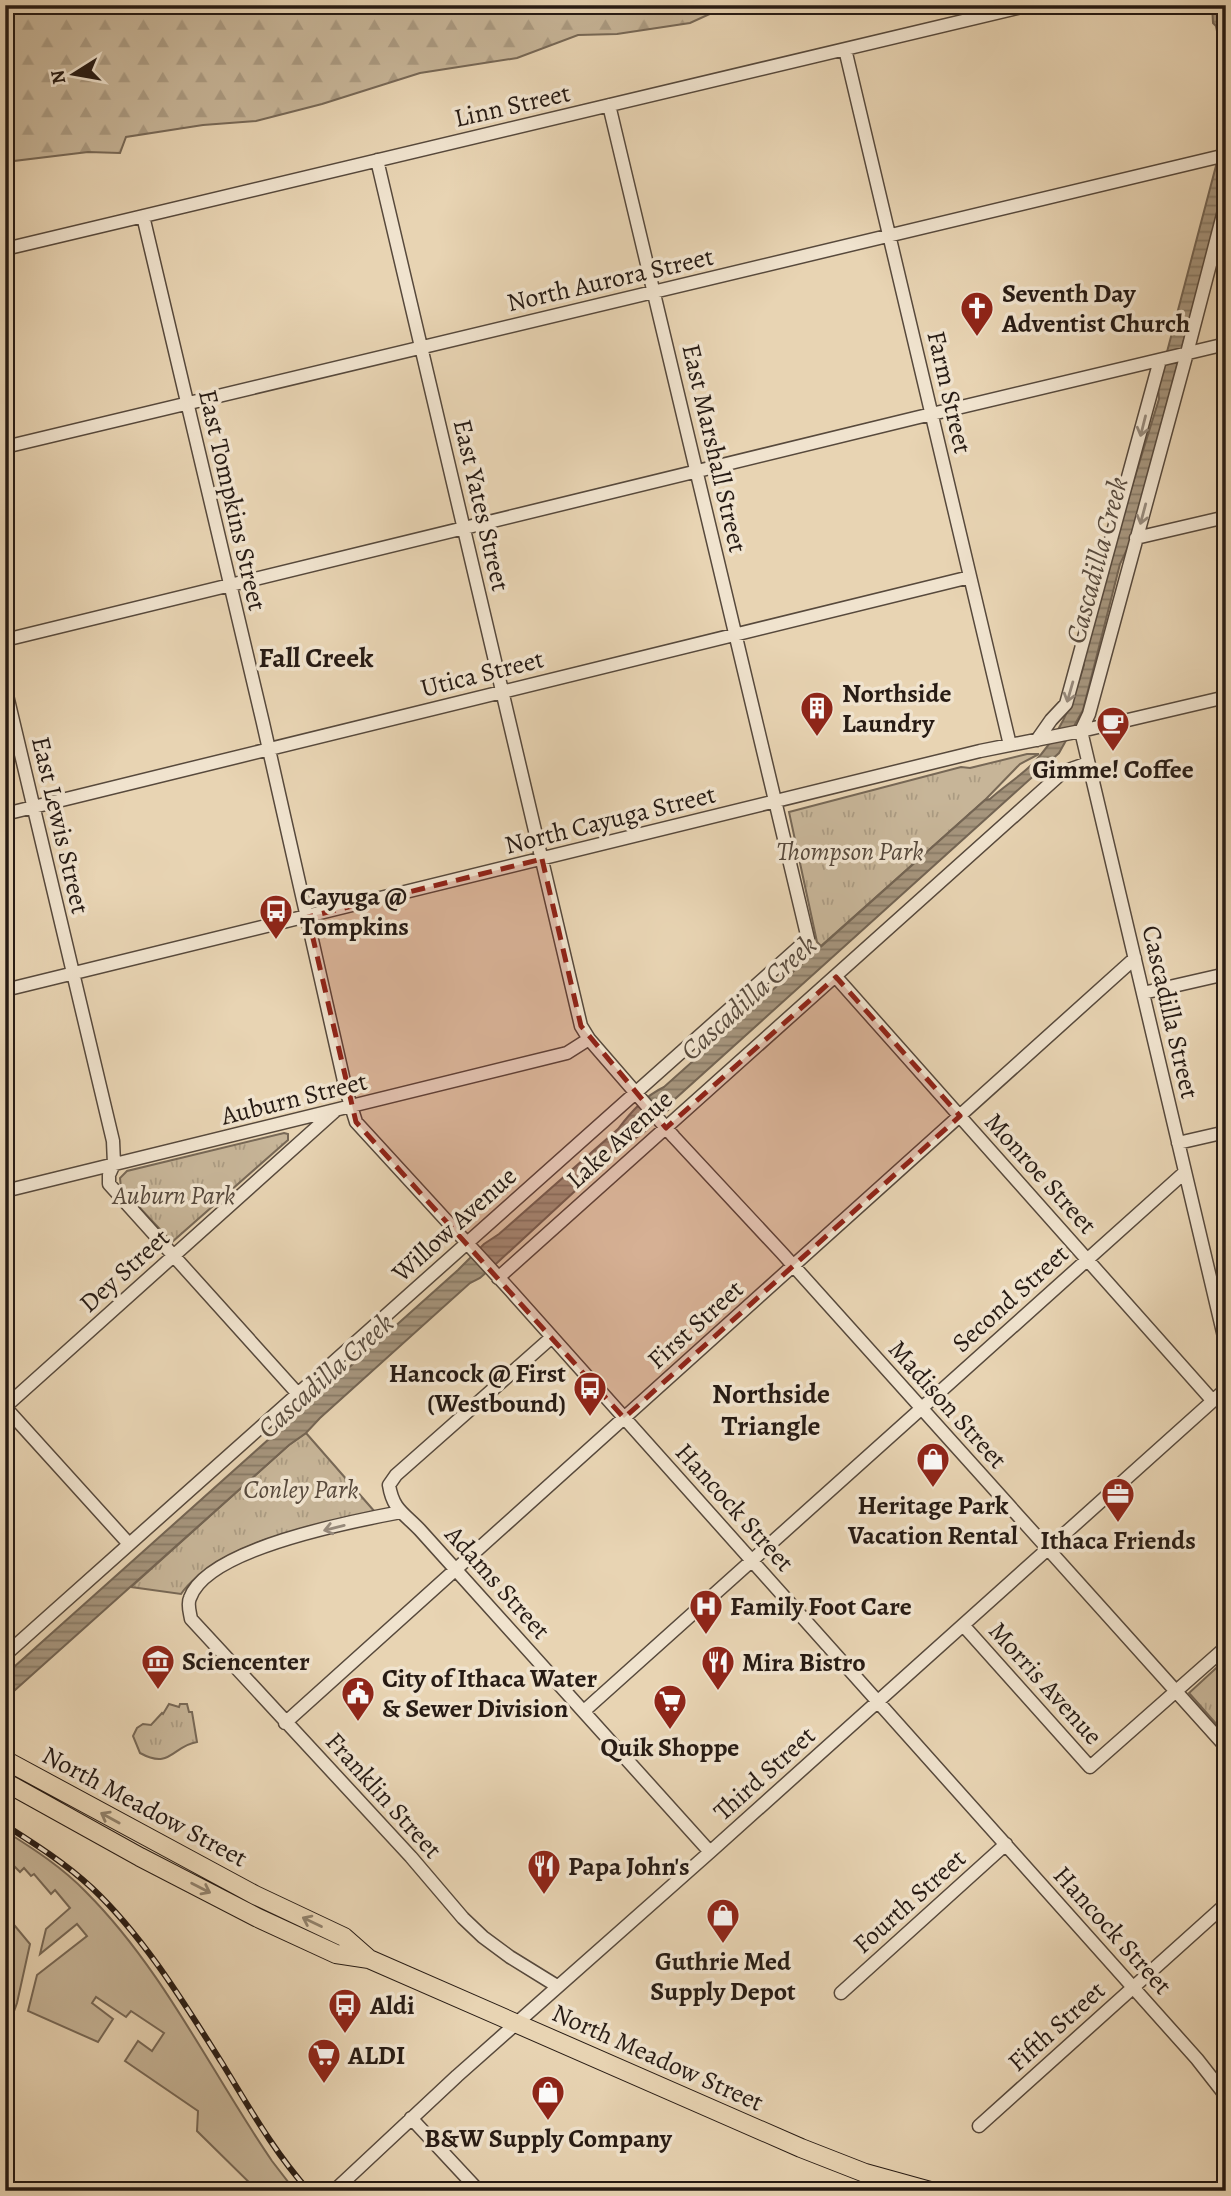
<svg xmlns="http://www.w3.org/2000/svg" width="1231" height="2196" font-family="Alegreya,serif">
	<defs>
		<pattern id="forest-firs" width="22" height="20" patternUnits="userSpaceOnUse" patternTransform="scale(1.75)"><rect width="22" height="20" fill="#c7b598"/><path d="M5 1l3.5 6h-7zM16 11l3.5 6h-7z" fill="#ab9b82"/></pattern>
		<pattern id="park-tufts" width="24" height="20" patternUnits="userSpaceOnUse" patternTransform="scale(1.75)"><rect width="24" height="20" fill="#c7b598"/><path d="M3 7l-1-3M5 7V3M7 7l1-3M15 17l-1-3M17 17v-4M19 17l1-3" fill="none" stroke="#ab9b82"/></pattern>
		<pattern id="water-rules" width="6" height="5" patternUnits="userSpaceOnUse" patternTransform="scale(1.75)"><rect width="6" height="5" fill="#a6957d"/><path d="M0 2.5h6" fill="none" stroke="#877965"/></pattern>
	</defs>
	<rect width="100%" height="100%" fill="#e8d4b3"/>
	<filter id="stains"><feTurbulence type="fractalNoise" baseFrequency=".00286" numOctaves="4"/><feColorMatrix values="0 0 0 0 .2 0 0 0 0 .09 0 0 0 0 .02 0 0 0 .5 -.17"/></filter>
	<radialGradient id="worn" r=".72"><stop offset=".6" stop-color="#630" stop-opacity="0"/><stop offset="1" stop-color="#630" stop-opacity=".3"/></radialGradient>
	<path fill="#c7b598" stroke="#776856" stroke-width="2" d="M5,1831C34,1849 63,1868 86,1892C163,1969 211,2072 272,2161L289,2183L299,2191H258L197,2131L198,2111L125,2061L138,2041L152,2051L164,2033L131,2011L126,2017L96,1997L92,2003L113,2019L98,2042L28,2011L37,1975L87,1936L77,1924L40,1954L46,1929L70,1908L55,1890L51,1894L34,1874L31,1876L24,1868L20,1872L13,1865L5,1874Z
		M5,1914L30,1944L17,2003L5,2036Z"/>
	<path fill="url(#forest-firs)" stroke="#776856" stroke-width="2" d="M5,5H754L725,7L690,23L617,34L578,35L517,58L420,73L322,104L256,121L203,125L126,137L120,153L88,152L5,162Z"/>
	<path fill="url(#park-tufts)" stroke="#776856" stroke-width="2" d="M1027,754H1039L1020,764L985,800L821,946L817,942L789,812L961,767L970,768Z
		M284,1133L288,1134V1140L172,1242L121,1188L120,1178L127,1171Z
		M306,1433L375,1512C315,1527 249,1535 199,1575C192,1581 186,1586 181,1594L131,1587L289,1445Z
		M1226,1659V1735L1189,1693Z
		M169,1704L179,1707L180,1704H187L189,1712H192L197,1742C172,1746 171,1770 140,1753L133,1736L137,1728L143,1724L151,1725L162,1713L163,1714Z"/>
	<path fill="url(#water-rules)" stroke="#736453" stroke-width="2" d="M1212,5H1223L1226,26V183L1129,545L1120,564L1083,710L1059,753L675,1099L669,1109L643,1133L605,1159L588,1179L498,1262L480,1278L470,1283L320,1418L306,1433L289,1445L5,1699V1675L458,1270L484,1244L499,1234L618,1129C631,1112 645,1096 664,1087L985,800L990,799C1002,788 1016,779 1028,768C1058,741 1073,702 1084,665L1082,662L1125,509L1159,399L1158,386L1222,143C1225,99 1225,68 1216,26L1213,23Z"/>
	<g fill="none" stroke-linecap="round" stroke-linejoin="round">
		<defs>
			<path id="minor" d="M845,49L1010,745
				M377,160L581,1026L589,1039L674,1137L782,1253L1226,1747
				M143,216L263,723L346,1090L356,1122L511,1291L1197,2059L1226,2096
				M5,249L1030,5
				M5,447L1226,155
				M1136,538L1226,517
				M5,640L915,418L1226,344
				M5,687L113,1141L114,1164L109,1175V1184L298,1394
				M1081,731L1226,1345
				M1081,731L1089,714L1187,353L1226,203
				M1037,740L1051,720L1066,704L1160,360
				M5,814L970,577
				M836,977L1212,1400
				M5,990L980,751L1081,731L1226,697
				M1143,993L1226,974
				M1178,1143L1226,1132
				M5,1191L567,1053L589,1039
				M498,1278L1063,772L1088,763
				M552,1337L396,1475L389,1485C393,1510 404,1513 420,1530L710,1852
				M401,1512C353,1521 207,1549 190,1598C187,1604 190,1613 191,1619L411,1857L463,1918L483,1937L510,1957L557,1986
				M129,1544L5,1407L335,1111
				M963,1625L1090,1767L1226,1647
				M5,1655L808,939L609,105
				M584,1711L1185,1172
				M285,1723L1135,958
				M841,1993L1006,1844
				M411,2118L479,2191
				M979,2126L1226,1904
				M334,2191L457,2076L710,1852L1226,1389"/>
			<path id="highway" d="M5,1760L255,1895L344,1937L369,1959
				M5,1782L140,1857L258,1918L336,1954L369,1959L801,2148L865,2173L930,2191
				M1216,2191L1226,2189"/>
		</defs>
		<use href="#minor" stroke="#57493c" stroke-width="15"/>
		<use href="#highway" stroke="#271b14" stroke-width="20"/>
		<use href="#minor" stroke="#f0e3ce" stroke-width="12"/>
		<use href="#highway" stroke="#e8d4b3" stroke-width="18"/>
		<defs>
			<path id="rail" d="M5,1825C35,1844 65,1863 92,1888C144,1937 184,2003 222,2063C249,2107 274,2152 309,2191"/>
		</defs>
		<use href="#rail" stroke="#271b14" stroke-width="6"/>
		<use href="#rail" stroke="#f0e3ce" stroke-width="3.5" stroke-dasharray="10" stroke-linecap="butt"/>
	</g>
	<defs><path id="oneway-shaft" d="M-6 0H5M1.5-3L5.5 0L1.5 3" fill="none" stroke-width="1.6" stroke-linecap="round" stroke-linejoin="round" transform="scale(1.75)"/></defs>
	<g stroke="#96897a">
		<use href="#oneway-shaft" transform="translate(1143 426) rotate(104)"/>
		<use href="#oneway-shaft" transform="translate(1143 514) rotate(105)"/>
		<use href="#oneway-shaft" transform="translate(1070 692) rotate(106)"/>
		<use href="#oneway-shaft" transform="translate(334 1528) rotate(166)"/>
	</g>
	<g stroke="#91816b">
		<use href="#oneway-shaft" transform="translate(110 1818) rotate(-151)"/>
		<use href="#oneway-shaft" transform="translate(201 1888) rotate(27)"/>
		<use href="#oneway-shaft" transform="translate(312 1922) rotate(-154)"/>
	</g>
	<path fill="#8f2418" fill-opacity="0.2" stroke="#8f2418" stroke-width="5" stroke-dasharray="14 9" stroke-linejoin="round" d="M542,859L581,1026L666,1128L836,977L960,1116L624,1418L356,1122L308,917Z"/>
	<defs>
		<symbol id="church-pin" viewBox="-11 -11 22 30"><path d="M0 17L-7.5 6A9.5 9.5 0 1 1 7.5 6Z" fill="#8f2418" stroke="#f0e3ce"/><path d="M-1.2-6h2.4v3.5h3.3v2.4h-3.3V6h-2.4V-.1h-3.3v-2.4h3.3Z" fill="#fff"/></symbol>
		<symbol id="building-pin" viewBox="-11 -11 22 30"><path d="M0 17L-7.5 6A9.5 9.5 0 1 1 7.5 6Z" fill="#8f2418" stroke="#f0e3ce"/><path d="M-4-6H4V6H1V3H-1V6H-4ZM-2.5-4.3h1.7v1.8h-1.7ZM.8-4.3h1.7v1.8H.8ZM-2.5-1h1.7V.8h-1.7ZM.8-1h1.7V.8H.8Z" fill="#fff"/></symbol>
		<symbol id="cafe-pin" viewBox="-11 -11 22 30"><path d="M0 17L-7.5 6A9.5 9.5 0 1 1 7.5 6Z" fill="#8f2418" stroke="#f0e3ce"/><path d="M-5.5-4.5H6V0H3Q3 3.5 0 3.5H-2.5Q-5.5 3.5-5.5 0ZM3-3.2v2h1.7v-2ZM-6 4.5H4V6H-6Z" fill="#fff"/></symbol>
		<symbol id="bus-pin" viewBox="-11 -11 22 30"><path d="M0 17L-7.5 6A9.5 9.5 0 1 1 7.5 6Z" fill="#8f2418" stroke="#f0e3ce"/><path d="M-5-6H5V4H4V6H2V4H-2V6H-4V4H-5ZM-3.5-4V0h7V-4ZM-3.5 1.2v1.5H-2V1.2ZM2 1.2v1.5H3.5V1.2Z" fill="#fff"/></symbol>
		<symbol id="shop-pin" viewBox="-11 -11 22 30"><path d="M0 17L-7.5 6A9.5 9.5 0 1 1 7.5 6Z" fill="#8f2418" stroke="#f0e3ce"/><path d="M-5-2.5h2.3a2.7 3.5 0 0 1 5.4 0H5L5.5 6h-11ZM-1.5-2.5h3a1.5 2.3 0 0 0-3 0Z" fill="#fff"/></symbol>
		<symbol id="office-pin" viewBox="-11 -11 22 30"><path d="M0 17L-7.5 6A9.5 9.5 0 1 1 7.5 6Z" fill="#8f2418" stroke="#f0e3ce"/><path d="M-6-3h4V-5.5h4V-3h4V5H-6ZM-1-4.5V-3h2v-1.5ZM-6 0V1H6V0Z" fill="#fff"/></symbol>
		<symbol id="hospital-pin" viewBox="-11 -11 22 30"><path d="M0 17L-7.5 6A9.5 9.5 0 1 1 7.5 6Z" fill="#8f2418" stroke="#f0e3ce"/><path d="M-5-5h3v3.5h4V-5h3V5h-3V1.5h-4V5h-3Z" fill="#fff"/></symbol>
		<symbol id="museum-pin" viewBox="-11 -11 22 30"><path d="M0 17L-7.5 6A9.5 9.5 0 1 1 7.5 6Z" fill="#8f2418" stroke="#f0e3ce"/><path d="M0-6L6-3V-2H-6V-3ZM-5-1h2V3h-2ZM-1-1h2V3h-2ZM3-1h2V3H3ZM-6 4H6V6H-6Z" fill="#fff"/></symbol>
		<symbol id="restaurant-pin" viewBox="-11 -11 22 30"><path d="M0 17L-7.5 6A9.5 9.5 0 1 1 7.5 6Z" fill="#8f2418" stroke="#f0e3ce"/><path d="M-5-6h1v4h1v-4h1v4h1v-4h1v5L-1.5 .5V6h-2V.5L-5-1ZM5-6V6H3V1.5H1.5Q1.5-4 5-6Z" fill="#fff"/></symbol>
		<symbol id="civic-pin" viewBox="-11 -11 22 30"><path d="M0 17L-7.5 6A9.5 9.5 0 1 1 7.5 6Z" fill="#8f2418" stroke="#f0e3ce"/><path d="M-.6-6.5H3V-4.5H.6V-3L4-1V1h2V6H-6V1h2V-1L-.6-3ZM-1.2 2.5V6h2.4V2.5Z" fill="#fff"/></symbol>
		<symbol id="supermarket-pin" viewBox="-11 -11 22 30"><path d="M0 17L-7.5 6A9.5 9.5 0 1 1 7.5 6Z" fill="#8f2418" stroke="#f0e3ce"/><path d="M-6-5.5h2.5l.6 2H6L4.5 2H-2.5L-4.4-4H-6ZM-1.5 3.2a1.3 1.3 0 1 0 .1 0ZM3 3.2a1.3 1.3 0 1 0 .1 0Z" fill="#fff"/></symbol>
	</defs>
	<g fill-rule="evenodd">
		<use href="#church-pin" x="958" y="289" width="38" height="52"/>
		<use href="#building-pin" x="798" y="689" width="38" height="52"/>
		<use href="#cafe-pin" x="1094" y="704" width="38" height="52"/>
		<use href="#bus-pin" x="257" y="892" width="38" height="52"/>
		<use href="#bus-pin" x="571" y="1369" width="38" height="52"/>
		<use href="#shop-pin" x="914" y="1440" width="38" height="52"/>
		<use href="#office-pin" x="1099" y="1475" width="38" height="52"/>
		<use href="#hospital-pin" x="687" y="1587" width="38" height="52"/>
		<use href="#museum-pin" x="139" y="1642" width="38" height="52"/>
		<use href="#restaurant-pin" x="699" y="1643" width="38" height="52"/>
		<use href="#civic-pin" x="339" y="1674" width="38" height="52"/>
		<use href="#supermarket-pin" x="651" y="1682" width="38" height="52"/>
		<use href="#restaurant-pin" x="525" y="1847" width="38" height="52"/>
		<use href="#shop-pin" x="704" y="1896" width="38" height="52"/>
		<use href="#bus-pin" x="326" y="1986" width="38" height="52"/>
		<use href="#supermarket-pin" x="305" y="2036" width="38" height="52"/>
		<use href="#shop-pin" x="529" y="2073" width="38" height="52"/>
	</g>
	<g text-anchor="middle" stroke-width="7" stroke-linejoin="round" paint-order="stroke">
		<g font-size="26" fill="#271b14" stroke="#f0e3ce">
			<text transform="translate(512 105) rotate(-13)" y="9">Linn Street</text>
			<text transform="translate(610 279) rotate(-13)" y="9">North Aurora Street</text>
			<text transform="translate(950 392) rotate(77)" y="9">Farm Street</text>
			<text transform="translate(715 448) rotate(77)" y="9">East Marshall Street</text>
			<text transform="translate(233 500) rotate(77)" y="9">East Tompkins Street</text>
			<text transform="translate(482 505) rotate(77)" y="9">East Yates Street</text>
			<text transform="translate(482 673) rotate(-14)" y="9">Utica Street</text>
			<text transform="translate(610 819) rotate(-14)" y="9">North Cayuga Street</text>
			<text transform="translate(61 825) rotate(77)" y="9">East Lewis Street</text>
			<text transform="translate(1171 1012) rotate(77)" y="9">Cascadilla Street</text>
			<text transform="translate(294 1098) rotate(-14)" y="9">Auburn Street</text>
			<text transform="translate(619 1139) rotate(-42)" y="9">Lake Avenue</text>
			<text transform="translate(1041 1173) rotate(48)" y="9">Monroe Street</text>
			<text transform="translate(454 1224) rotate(-42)" y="9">Willow Avenue</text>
			<text transform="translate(124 1270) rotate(-42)" y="9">Dey Street</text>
			<text transform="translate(1010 1298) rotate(-42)" y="9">Second Street</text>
			<text transform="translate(695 1324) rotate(-42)" y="9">First Street</text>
			<text transform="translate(948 1404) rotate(48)" y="9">Madison Street</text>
			<text transform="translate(735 1507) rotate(48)" y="9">Hancock Street</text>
			<text transform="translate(498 1582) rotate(48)" y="9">Adams Street</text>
			<text transform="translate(1046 1683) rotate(48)" y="9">Morris Avenue</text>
			<text transform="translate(764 1773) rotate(-42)" y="9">Third Street</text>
			<text transform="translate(384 1795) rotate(48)" y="9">Franklin Street</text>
			<text transform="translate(145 1806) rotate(28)" y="9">North Meadow Street</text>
			<text transform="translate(909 1901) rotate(-42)" y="9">Fourth Street</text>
			<text transform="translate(1113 1930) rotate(48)" y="9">Hancock Street</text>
			<text transform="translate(1056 2026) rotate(-42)" y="9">Fifth Street</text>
			<text transform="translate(658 2057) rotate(24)" y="9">North Meadow Street</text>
		</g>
		<g font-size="26" font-weight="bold" fill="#271b14" stroke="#f0e3ce" text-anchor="start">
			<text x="1002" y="302">Seventh Day<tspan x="1002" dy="30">Adventist Church</tspan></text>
			<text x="842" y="702">Northside<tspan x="842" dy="30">Laundry</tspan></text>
			<text x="1113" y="778" text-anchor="middle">Gimme! Coffee</text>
			<text x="300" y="905">Cayuga @<tspan x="300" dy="30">Tompkins</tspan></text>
			<text x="566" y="1382" text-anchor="end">Hancock @ First<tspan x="566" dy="30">(Westbound)</tspan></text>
			<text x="933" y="1514" text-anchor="middle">Heritage Park<tspan x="933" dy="30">Vacation Rental</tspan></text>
			<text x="1118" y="1549" text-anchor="middle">Ithaca Friends</text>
			<text x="730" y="1615">Family Foot Care</text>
			<text x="182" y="1670">Sciencenter</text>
			<text x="742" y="1671">Mira Bistro</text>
			<text x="382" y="1687">City of Ithaca Water<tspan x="382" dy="30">&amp; Sewer Division</tspan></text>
			<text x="670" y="1756" text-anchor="middle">Quik Shoppe</text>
			<text x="568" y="1875">Papa John's</text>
			<text x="723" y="1970" text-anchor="middle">Guthrie Med<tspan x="723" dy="30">Supply Depot</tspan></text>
			<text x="370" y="2014">Aldi</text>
			<text x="348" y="2064">ALDI</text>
			<text x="548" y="2147" text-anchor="middle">B&amp;W Supply Company</text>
		</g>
		<g font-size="26" font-style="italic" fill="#57493c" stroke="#f0e3ce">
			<text x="850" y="860">Thompson Park</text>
			<text x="174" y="1204">Auburn Park</text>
			<text x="301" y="1498">Conley Park</text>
		</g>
		<g font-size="28" font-style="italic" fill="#5a4c3e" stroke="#f0e3ce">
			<text transform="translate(1096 560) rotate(-75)" y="10">Cascadilla Creek</text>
			<text transform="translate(748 997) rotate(-42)" y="10">Cascadilla Creek</text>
			<text transform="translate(325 1375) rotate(-42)" y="10">Cascadilla Creek</text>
		</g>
		<g font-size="28" font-weight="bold" fill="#271b14" stroke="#f0e3ce">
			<text x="316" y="667">Fall Creek</text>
			<text x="771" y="1403">Northside<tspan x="771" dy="32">Triangle</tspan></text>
		</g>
	</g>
	<rect width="1231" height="2196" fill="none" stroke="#e8d4b3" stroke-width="28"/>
	<rect x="7" y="7" width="1217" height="2182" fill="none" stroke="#271b14" stroke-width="3.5"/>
	<rect x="14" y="14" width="1203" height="2168" fill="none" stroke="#271b14" stroke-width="2"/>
	<g transform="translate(74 74) rotate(259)" stroke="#f0e3ce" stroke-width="5" paint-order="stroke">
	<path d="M0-5L12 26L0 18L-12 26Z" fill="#271b14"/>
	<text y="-10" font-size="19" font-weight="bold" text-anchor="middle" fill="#271b14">N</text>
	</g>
	<rect width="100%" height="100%" filter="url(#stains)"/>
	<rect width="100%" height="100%" fill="url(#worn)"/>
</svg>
